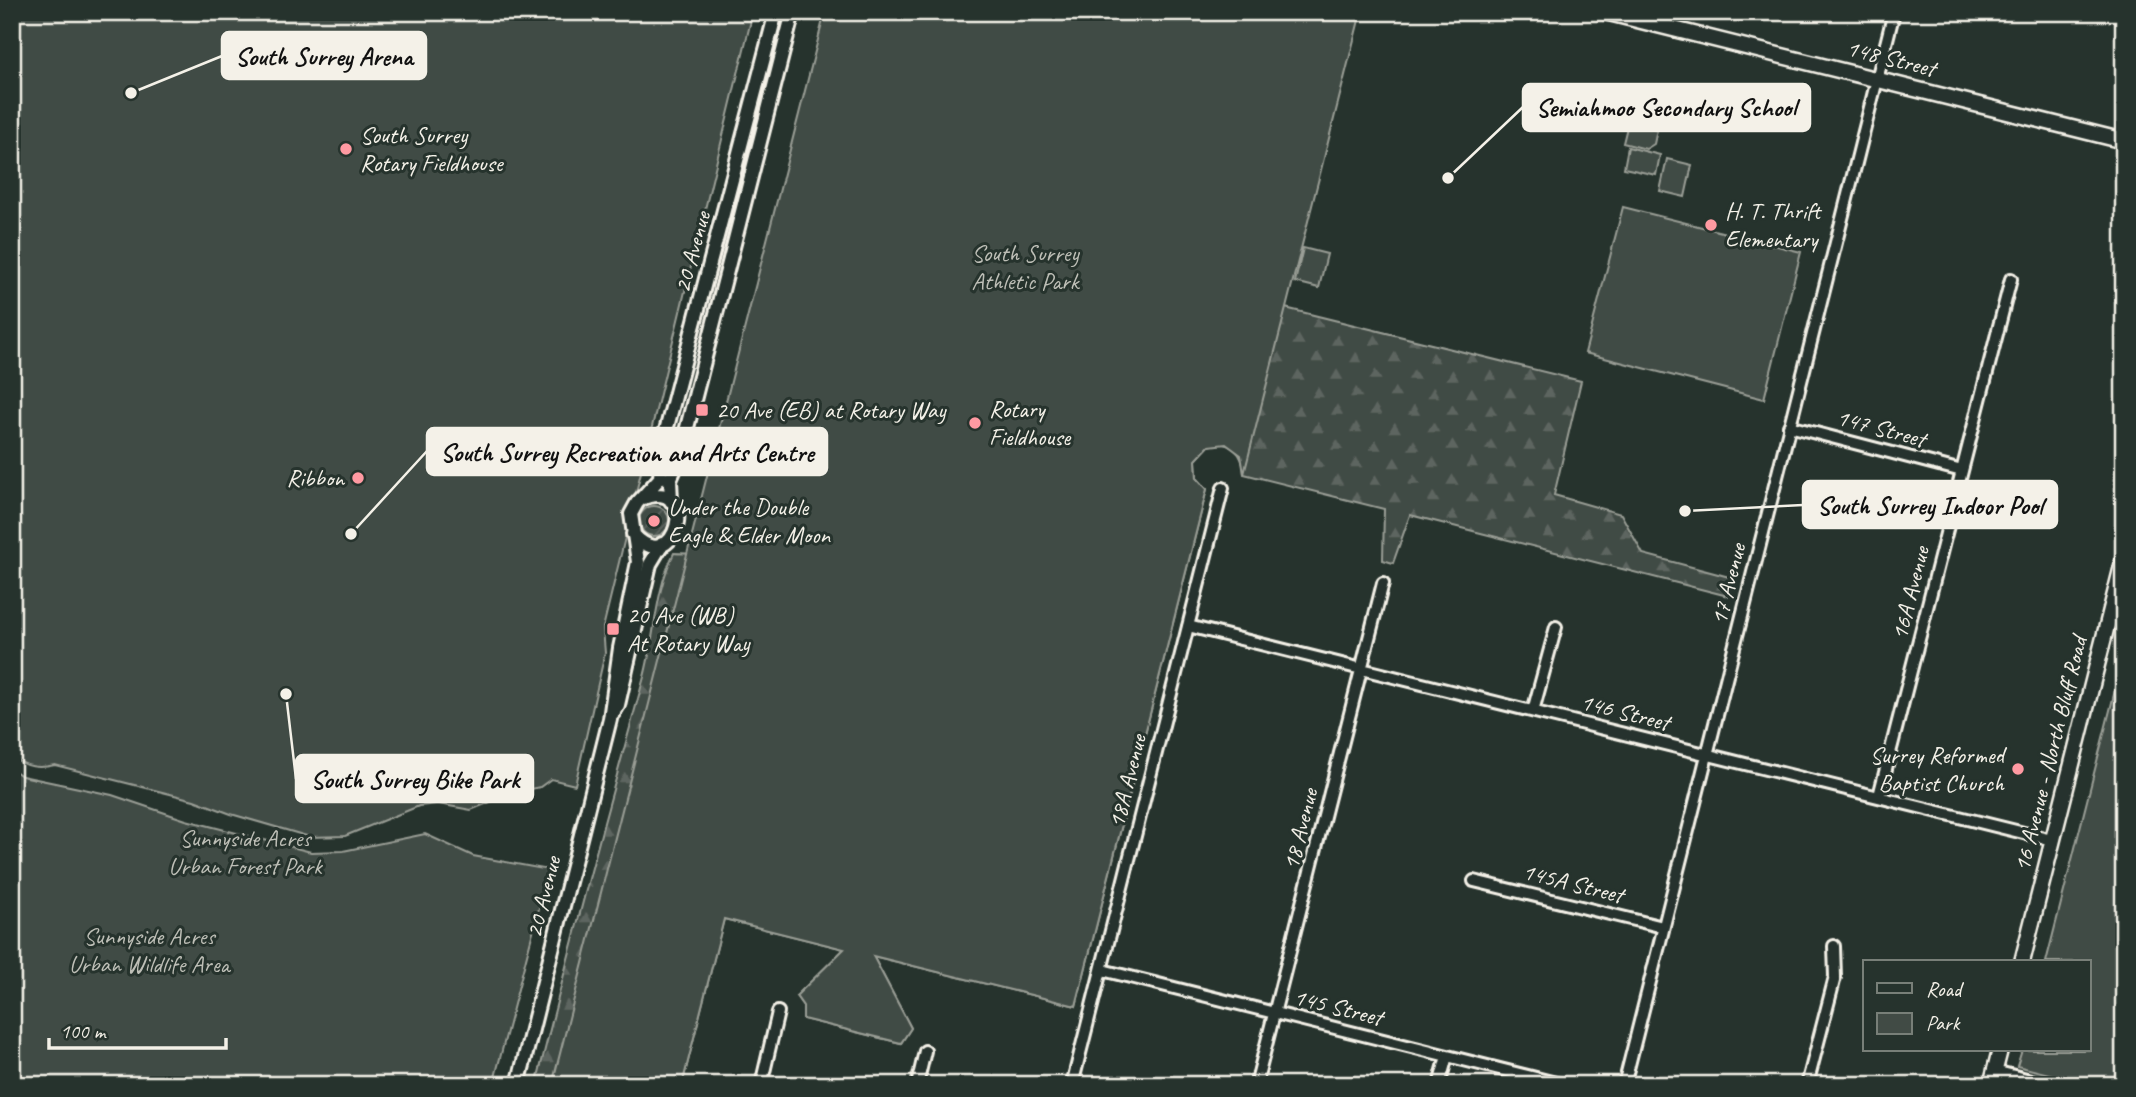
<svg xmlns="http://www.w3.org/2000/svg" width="2136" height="1097" font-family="Caveat,sans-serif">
	<defs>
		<pattern id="forest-firs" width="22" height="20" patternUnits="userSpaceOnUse" patternTransform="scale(1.75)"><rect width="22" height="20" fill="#414b45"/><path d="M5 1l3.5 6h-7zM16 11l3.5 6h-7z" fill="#5d6560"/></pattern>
		<pattern id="garden-furrows" width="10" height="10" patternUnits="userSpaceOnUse" patternTransform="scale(1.75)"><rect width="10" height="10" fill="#414b45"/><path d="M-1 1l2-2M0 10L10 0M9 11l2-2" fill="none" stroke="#5d6560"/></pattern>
	</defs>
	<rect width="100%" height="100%" fill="#26332d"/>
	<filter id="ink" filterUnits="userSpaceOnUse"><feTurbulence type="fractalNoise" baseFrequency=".0143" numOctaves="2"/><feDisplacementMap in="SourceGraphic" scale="14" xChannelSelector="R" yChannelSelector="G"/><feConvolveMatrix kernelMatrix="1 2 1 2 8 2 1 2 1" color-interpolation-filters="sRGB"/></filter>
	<g filter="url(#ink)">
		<path fill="url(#forest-firs)" stroke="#9a9e96" stroke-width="2" d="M1265,303L1581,381L1554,495L1621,514L1643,554L1733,578L1728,596L1410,515L1393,563L1383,560L1384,509L1244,474C1244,453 1230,439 1209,446L1196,460L1197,478L1207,489L1076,1006L873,956L911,1028L901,1043L803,1019V1006L796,996L844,949L724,919L682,1085H536C570,948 606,813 644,677C655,637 655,590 674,553L702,554L1067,700Z"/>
		<path fill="#414b45" stroke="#9a9e96" stroke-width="2" d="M12,12H753L603,628L605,653L575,785L551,779L540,787L512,793L471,810L438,804L419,806L345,836L310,837L231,814L194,800L55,765C37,769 27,767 12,757Z
			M825,12H1361L1244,474L1241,455L1226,444L1209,446L1196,460L1197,478L1207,489L1076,1006L873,956L911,1028L901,1043L803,1019V1006L796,996L844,949L724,919L682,1085H552Z
			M1628,123L1657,130L1654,144L1646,149L1623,143Z
			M1628,147L1660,155L1656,175L1624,168Z
			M1667,159L1692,165L1685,197L1660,191Z
			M1623,207L1801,252L1764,399L1585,353Z
			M1303,248L1327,254L1319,288L1295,282Z
			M2124,655V1085H2093L2017,1066L2022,1050H2089V962H2046Z
			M12,769L22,776L112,795L186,820L311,852L343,851L425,834L473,856L549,870L493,1085H12Z"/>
		<path fill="url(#garden-furrows)" stroke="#9a9e96" stroke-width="2" d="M639 521a15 15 0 1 1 30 0a15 15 0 1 1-30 0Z"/>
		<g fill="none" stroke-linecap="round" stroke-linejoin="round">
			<defs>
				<path id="minor" d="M1789,426L1962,471
					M1188,626L2052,840
					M1533,711L1556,627
					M1879,796L2011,279
					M1474,881L1663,927
					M1102,970L1564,1085
					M1994,1071L2051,1085
					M761,1085L778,1012
					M917,1085L925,1051
					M1072,1085L1223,488
					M1256,1085L1383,583
					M1439,1085L1447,1056
					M1624,1085L1894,12
					M1807,1085L1835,977L1834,946"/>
				<path id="tertiary" d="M671,501L670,480L679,459L793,12
					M633,534C676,582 702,477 643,498
					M613,713L618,705L650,564L662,544
					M518,1085L610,719L620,648L638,562L631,514L637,503L660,478L662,446L776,12"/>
				<path id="secondary" d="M1605,12L2124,141
					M2022,962L2124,558
					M1991,1085L2000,1050"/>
			</defs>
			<use href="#minor" stroke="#f4f1e8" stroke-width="16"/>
			<use href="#tertiary" stroke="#f4f1e8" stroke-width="18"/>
			<use href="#secondary" stroke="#f4f1e8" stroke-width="19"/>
			<use href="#minor" stroke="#26332d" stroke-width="10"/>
			<use href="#tertiary" stroke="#26332d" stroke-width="12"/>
			<use href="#secondary" stroke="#26332d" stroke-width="14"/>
		</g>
	</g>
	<g fill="#ff9aa2" stroke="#26332d" stroke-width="2.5">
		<circle cx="346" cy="149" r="7"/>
		<circle cx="1711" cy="225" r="7"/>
		<rect x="695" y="403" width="14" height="14" rx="3.5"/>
		<circle cx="975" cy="423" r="7"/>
		<circle cx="358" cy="478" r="7"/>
		<circle cx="654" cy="521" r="7"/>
		<rect x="606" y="622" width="14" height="14" rx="3.5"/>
		<circle cx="2018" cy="769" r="7"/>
	</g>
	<g text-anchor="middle" stroke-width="6" stroke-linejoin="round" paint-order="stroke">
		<g font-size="24" fill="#f4f1e8" stroke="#26332d">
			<text transform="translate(1891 58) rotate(14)" y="8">148 Street</text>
			<text transform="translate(692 252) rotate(-75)" y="8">20 Avenue</text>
			<text transform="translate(1881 428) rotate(15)" y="8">147 Street</text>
			<text transform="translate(1728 584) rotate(-76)" y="8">17 Avenue</text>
			<text transform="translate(1910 593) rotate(-76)" y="8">16A Avenue</text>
			<text transform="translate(1625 712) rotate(14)" y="8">146 Street</text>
			<text transform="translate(2050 754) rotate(-76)" y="8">16 Avenue - North Bluff Road</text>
			<text transform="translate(1127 781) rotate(-76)" y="8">18A Avenue</text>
			<text transform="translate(1300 829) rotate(-76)" y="8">18 Avenue</text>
			<text transform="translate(1573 883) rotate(14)" y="8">145A Street</text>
			<text transform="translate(543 897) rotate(-76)" y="8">20 Avenue</text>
			<text transform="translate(1338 1007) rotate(14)" y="8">145 Street</text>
		</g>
		<g font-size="24" fill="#f4f1e8" stroke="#26332d" text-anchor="start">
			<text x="360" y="143">South Surrey<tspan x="360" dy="28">Rotary Fieldhouse</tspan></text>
			<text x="1725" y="219">H. T. Thrift<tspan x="1725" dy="28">Elementary</tspan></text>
			<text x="989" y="417">Rotary<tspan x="989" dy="28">Fieldhouse</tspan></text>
			<text x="716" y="418">20 Ave (EB) at Rotary Way</text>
			<text x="344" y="486" text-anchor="end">Ribbon</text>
			<text x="668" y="515">Under the Double<tspan x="668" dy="28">Eagle &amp; Elder Moon</tspan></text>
			<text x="627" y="623">20 Ave (WB)<tspan x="627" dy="28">At Rotary Way</tspan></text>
			<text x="2004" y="763" text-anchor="end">Surrey Reformed<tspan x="2004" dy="28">Baptist Church</tspan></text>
		</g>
		<g font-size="24" fill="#bebfb7" stroke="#26332d">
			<text x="1025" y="261">South Surrey<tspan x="1025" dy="28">Athletic Park</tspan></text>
			<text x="245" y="846">Sunnyside Acres<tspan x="245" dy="28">Urban Forest Park</tspan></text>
			<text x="149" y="944">Sunnyside Acres<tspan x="149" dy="28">Urban Wildlife Area</tspan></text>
		</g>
	</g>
	<path fill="none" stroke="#f4f1e8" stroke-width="2.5" d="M131 93L222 56M1448 178L1523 107M351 534L427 451M1685 511L1803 505M286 694L296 779"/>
	<g fill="#f4f1e8" stroke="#26332d" stroke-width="2.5">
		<circle cx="131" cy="93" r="7"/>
		<circle cx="1448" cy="178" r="7"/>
		<circle cx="351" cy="534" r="7"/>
		<circle cx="1685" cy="511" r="7"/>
		<circle cx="286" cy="694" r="7"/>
	</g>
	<g fill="#f4f1e8" stroke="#f4f1e8" stroke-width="2.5">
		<rect x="222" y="32" width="204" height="47" rx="7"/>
		<rect x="1523" y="84" width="287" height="47" rx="7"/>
		<rect x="427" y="428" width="400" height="47" rx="7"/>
		<rect x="1803" y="481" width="254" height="47" rx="7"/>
		<rect x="296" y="755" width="237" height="47" rx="7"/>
	</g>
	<g font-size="26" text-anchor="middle" font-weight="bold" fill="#111">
		<text x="324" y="65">South Surrey Arena</text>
		<text x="1666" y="116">Semiahmoo Secondary School</text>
		<text x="627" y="461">South Surrey Recreation and Arts Centre</text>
		<text x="1930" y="514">South Surrey Indoor Pool</text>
		<text x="415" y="788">South Surrey Bike Park</text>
	</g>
	<rect width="2136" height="1097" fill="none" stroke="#26332d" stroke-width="42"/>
	<rect x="21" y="21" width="2094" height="1055" fill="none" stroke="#f4f1e8" stroke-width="2.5" filter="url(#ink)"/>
	<rect x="1863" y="960" width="228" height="91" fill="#26332d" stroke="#787f78" stroke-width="2"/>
	<rect x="1877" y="983" width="35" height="10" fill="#26332d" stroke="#787f78" stroke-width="2"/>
	<text x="1926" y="996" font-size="21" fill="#f4f1e8">Road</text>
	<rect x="1877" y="1013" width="35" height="21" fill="#414b45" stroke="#787f78" stroke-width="2"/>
	<text x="1926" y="1030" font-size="21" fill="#f4f1e8">Park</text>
	<path d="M49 1038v10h177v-10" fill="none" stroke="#f4f1e8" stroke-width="3.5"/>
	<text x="60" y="1038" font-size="21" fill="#f4f1e8" stroke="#26332d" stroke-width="5" paint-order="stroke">100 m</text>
</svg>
